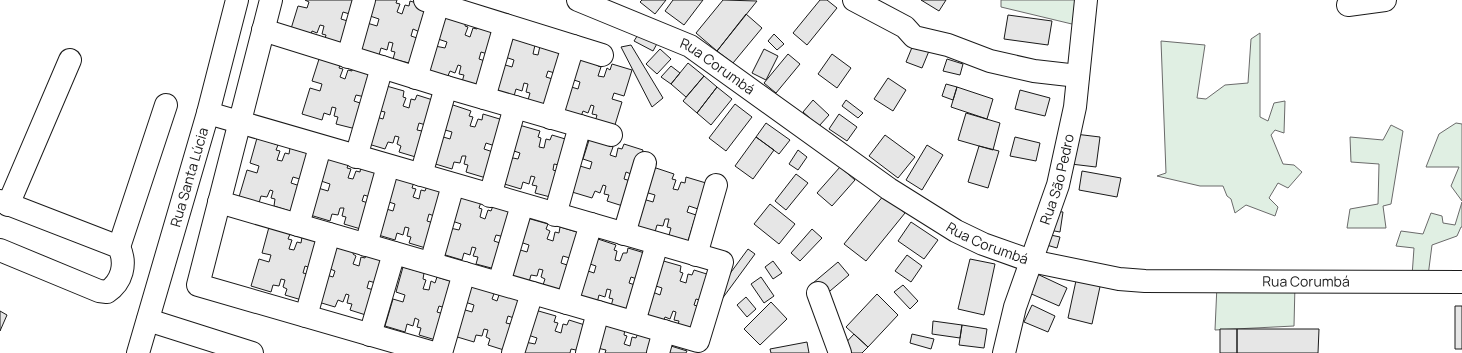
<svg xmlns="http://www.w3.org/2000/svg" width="1462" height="353" font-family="Manrope,sans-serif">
	<rect width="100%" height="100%" fill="#fff"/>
	<path fill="#e0efe3" stroke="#6a6a6a" d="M1001,0H1079L1076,25L1001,7Z
		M1260,33V117L1268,121L1274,103L1285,101L1284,133L1275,130L1271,135L1283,164L1294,165L1302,172L1288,188L1278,183L1269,198L1278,207L1275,216L1246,205L1235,213L1231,199L1227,196L1223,186H1200L1157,176L1166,173L1161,41L1205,45L1197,98L1206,99L1225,85L1248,83L1251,39Z
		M1456,123L1462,124V201L1451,186L1459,167H1426L1439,134Z
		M1391,125L1403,131L1391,204L1383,206L1386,228H1347L1350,209L1378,204L1379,164L1351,162L1350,137L1383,140Z
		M1462,202V227H1461L1457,236L1432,245L1428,276H1412L1414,248L1396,246L1401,231L1423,234L1431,213L1442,216L1443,223L1455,225Z
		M1295,284L1294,326L1215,330L1217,285Z"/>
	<path fill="#e6e6e6" stroke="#1a1a1a" d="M305,0H358L353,15L343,12L341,19L351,22L343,47L324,42L326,35L322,34L324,26L320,25L317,33L312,31L310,38L290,32L298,6L307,8L309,2Z
		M374,0H397L396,3L400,4L397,12L402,14L405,5L409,6L410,1L430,7L422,33L413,29L411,36L420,39L413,64L393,59L395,52L391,51L393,43L389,42L387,50L381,48L379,55L359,50L367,23L377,26L379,19L370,16Z
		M642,0H666L655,14L640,2Z
		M673,0H703L684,25L665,11Z
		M723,0L757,1L717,51L696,33Z
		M820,0H827L837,8L807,45L793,33Z
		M921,0H946L939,11Z
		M445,14L466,20L465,26L468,27L465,35L470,37L473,28L477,29L479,24L498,30L491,55L481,52L479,59L488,62L481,87L462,82L464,75L459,74L461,66L458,65L455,73L450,71L447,78L427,72L435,46L445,48L447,42L438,39Z
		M746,14L762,28L733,63L717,51Z
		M1008,15L1052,21L1048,45L1004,39Z
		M641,30L659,40L653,51L634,41Z
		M512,32L535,45L533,54L538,55L540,46L566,48L558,74L548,71L546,77L556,80L548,106L528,100L530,93L526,92L528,84L524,83L522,91L516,89L514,96L494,91L502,64L512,67L514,60L505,57Z
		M774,34L784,44L777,50L768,41Z
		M631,45L663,98L652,107L621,47Z
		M913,45L929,51L922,68L906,62Z
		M660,49L671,59L657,74L646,64Z
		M764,49L778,56L766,80L752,73Z
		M579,54L599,60L598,66L601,67L598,76L604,77L607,68L610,70L612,64L632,70L624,96L614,93L612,99L622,102L614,128L595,122L597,115L592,114L594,106L591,105L588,113L583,111L580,119L560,113L568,86L578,89L580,82L571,79Z
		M788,54L800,64L776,93L764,83Z
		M832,54L851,68L837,88L818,74Z
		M320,56L341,62L339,68L343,69L340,77L345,79L348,70L352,71L353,66L373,72L365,97L356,95L354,101L363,104L356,129L336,124L338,117L334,116L336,108L332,107L330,115L324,113L322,120L302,114L310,88L320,91L322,84L312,81Z
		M947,59L963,64L960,75L943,71Z
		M688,63L704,76L686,97L671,84Z
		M671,66L680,73L671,84L661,77Z
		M704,76L717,87L697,113L683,101Z
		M888,78L906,90L893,111L874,99Z
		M946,84L957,87L953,100L942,96Z
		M383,85L404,91L403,97L406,98L403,106L409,108L411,99L415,100L417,95L436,101L429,126L419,123L417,130L427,132L419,158L399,152L401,146L397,144L399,137L395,136L393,143L388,142L385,149L365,143L373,116L383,119L385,112L376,110Z
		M717,87L732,99L711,125L697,113Z
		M957,87L993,99L987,119L951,107Z
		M1020,90L1050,98L1045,116L1015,109Z
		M813,100L829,115L819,126L803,112Z
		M846,100L863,113L858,118L842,106Z
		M450,104L471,111L469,116L473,117L470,126L475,127L478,119L482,120L483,114L503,120L495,146L486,143L484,149L493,152L486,178L466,172L468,165L464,164L466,156H462L460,163L454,162L452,169L432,163L440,136L450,139L452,132L442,129Z
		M735,104L752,117L726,151L709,138Z
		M966,113L1000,123L993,150L958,140Z
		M839,114L857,127L847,141L829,129Z
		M766,123L790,140L779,154L756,137Z
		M519,125L540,131L538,137L541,138L539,147L544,148L546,139L550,140L552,135L572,141L564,166L554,164L553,170L562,173L554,198L535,193L537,186L532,185L535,177L531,176L529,184L523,182L521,189L501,183L508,157L518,159L520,153L511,150Z
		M591,134L611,140L610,146L613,147L610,155L616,157L618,148L622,149L624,144L643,150L636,176L626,172L624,179L634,182L626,207L607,201L609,195L604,194L606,186L603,185L600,193L595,191L592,198L572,192L580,166L590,169L592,162L583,159Z
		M1075,134L1100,137L1096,167L1071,164Z
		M885,135L915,157L898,178L869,156Z
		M756,137L774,150L753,179L735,166Z
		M1015,137L1040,143L1036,161L1010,156Z
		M257,138L278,145L276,150L280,151L277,160L282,161L285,153L289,154L290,148L310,154L303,180L293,177L291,183L300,186L293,212L274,206L275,199L271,198L273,191L270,190L267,197L261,196L259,203L239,197L247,170L257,173L259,166L250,163Z
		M927,145L943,155L922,190L906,180Z
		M979,146L999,151L988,188L968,182Z
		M798,150L807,157L798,170L789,164Z
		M328,156L349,163L347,168L351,169L348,178L353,179L356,171L360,172L361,166L381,172L373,198L364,195L362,201L371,204L364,230L344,224L346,217L342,216L344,208H340L338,215L332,214L330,221L310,215L318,188L328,191L330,184L321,181Z
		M653,167L674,174L672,179L676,180L673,189L678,190L681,182L685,183L686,177L706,183L698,209L689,206L687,212L696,215L688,241L669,235L671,228L667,227L669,219H665L663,226L657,225L655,232L635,226L643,199L653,202L655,195L645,192Z
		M840,167L855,180L832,206L817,193Z
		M1082,171L1121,178L1117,197L1079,190Z
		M796,174L808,183L786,210L775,201Z
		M393,176L414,182L412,188L416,189L413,197L419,199L421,190L425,191L427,186L446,192L439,218L429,214L427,221L437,224L429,249L409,243L411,237L407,236L409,228L405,227L403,235L397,233L395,240L375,234L383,208L393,211L395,204L386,201Z
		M884,195L905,213L866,261L844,244Z
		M459,196L481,202L479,208L482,209L480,217L485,219L488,210L491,211L493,206L513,212L505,237L496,235L494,241L503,244L495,269L476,264L478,257L473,256L476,248L472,247L470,255L464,253L462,260L442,254L450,228L459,230L461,224L452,221Z
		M770,204L795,224L779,244L754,224Z
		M1053,211L1063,212L1060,232L1049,230Z
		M527,218L548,224L546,229L550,231L547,239L553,241L555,232L559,233L560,227L580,233L573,259L563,256L561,263L570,266L563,291L543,285L545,279L541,277L543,270L539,269L537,276L531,275L529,282L509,276L517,249L527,252L529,245L520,242Z
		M911,222L938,240L924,259L898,241Z
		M269,227L290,234L288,239L292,240L289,249L294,250L297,242L301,243L302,237L322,243L314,269L305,266L303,273L312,275L305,301L285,295L287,289L283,287L285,280L281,279L279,286L273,285L271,292L251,286L259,259L269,262L271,255L262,253Z
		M812,229L822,238L800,261L791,253Z
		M1046,234L1060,237L1057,248L1043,244Z
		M595,238L616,245L614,250L617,251L615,260L620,261L623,253H627L628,248L648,254L640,280L631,277L629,283L638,286L630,312L611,306L613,299L609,298L611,290L607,289L605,297L599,295L597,303L577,296L585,270L594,273L596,266L587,263Z
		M334,243L354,249L353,254L356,256L353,264L359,266L361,257L365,258L367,253L386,258L379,284L369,281L367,288L377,291L369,316L350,310L352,304L347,303L349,295L346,294L343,302L338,300L335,307L315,301L323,274L333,277L335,271L326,267Z
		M748,249L755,254L722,299L715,294Z
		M907,255L922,266L911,282L895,271Z
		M970,259L995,264L984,315L958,309Z
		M660,260L681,266L680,272L683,273L680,281L686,283L688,274L692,275L694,270L713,276L706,302L696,299L694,305L703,308L696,333L677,328L679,321L674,320L676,312L673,311L670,319L665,317L662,324L642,318L650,291L660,295L662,288L653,285Z
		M773,261L782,273L773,279L765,267Z
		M838,262L849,275L824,296L813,283Z
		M403,267L424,273L423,279L426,280L423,289L429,290L431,281L435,283L437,277L456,283L449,309L439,306L437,312L447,315L439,341L419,335L421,328L417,327L419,320L415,318L413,326L407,324L405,332L385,326L393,299L403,302L405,295L396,292Z
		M1035,273L1067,288L1059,306L1027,292Z
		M1077,276L1101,282L1092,324L1068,318Z
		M761,277L774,296L764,303L751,284Z
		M472,278L495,291L492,299L497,301L500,292L525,293L517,319L508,316L506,323L515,325L507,351L488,345L490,339L486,337L488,330L484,329L482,336L476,335L474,342L454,336L462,309L472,312L474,305L465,302Z
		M903,285L918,301L910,309L894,292Z
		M877,294L898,315L868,347L846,327Z
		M746,297L756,309L747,317L737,305Z
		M771,302L787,319L760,345L744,329Z
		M1032,305L1055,316L1048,332L1024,322Z
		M1455,306H1462V349H1455Z
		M535,310L556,316L554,322L558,323L555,331L561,333L563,324L567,325L569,320L588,326L581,351L571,349L570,353H522L525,342L535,344L537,338L528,335Z
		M0,311L7,315L0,331Z
		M933,321L962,325L960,338L932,334Z
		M604,323L625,329L624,335L627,336L624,344L630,346L632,337L636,338L638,333L657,338L653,353H605L606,350L597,348Z
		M962,325L987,329L984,348L959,345Z
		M1220,329H1237V353H1220Z
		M1237,329H1319L1318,353H1237Z
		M854,334L868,347L862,353H846L841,348Z
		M912,334L934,339L931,349L910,343Z
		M807,342L809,353H771L770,349Z
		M671,346L687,351L686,353H669Z"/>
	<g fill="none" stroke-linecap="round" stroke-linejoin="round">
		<defs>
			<g id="minor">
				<path d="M271,0L198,285L434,353"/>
				<path d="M425,0L602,55"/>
				<path id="s1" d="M578,0L690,46L889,189L956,231L983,244L1031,261L1119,279L1145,281L1462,282"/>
				<path d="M854,0L905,27L914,37L948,45L990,61L1034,71L1078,76"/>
				<path d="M1348,5L1385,0"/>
				<path d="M263,30L446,87L611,135"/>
				<path d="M348,57L364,0"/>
				<path d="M416,78L438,4"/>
				<path d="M484,98L505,25"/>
				<path d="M208,113L722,262L698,341L219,202"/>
				<path d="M551,118L573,46"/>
				<path d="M356,157L382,67"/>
				<path d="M421,175L446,87"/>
				<path d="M490,196L515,107"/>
				<path d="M0,201L119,247C127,264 122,282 107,292L99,291L0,250"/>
				<path d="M8,205L70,60"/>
				<path d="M555,215L580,126"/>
				<path d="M298,225L320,147"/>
				<path d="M624,234L645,163"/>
				<path d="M366,245L388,166"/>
				<path d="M119,247L166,105"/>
				<path d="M696,255L716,185"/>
				<path d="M431,263L453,185"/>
				<path d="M499,283L522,205"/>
				<path d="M818,293L840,353"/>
				<path d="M567,303L591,224"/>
				<path d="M306,316L329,234"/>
				<path d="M148,320L252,353"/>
				<path d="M634,322L657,244"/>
				<path d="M370,335L394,253"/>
				<path id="s2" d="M138,353L208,113L237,0"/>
				<path d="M441,353L464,273"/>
				<path d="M513,353L532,293"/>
				<path d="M587,353L598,312"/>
				<path d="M658,353L664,331"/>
				<path id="s3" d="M1004,353L1015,307L1058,185L1075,107L1086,0"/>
			</g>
		</defs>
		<use href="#minor" stroke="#1a1a1a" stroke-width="24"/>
		<use href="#minor" stroke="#fff" stroke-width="22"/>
	</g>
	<g text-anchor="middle" stroke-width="3" stroke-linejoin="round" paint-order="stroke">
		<g font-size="14" fill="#1a1a1a" stroke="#fff">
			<text dy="5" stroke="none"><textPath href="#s1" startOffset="155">Rua Corumbá</textPath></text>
			<text dy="5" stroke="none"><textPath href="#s2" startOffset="183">Rua Santa Lúcia</textPath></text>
			<text dy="5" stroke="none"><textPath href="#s3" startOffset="182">Rua São Pedro</textPath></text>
			<text dy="5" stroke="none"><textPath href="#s1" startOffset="479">Rua Corumbá</textPath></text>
			<text dy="5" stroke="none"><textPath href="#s1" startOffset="803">Rua Corumbá</textPath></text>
		</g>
	</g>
</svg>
